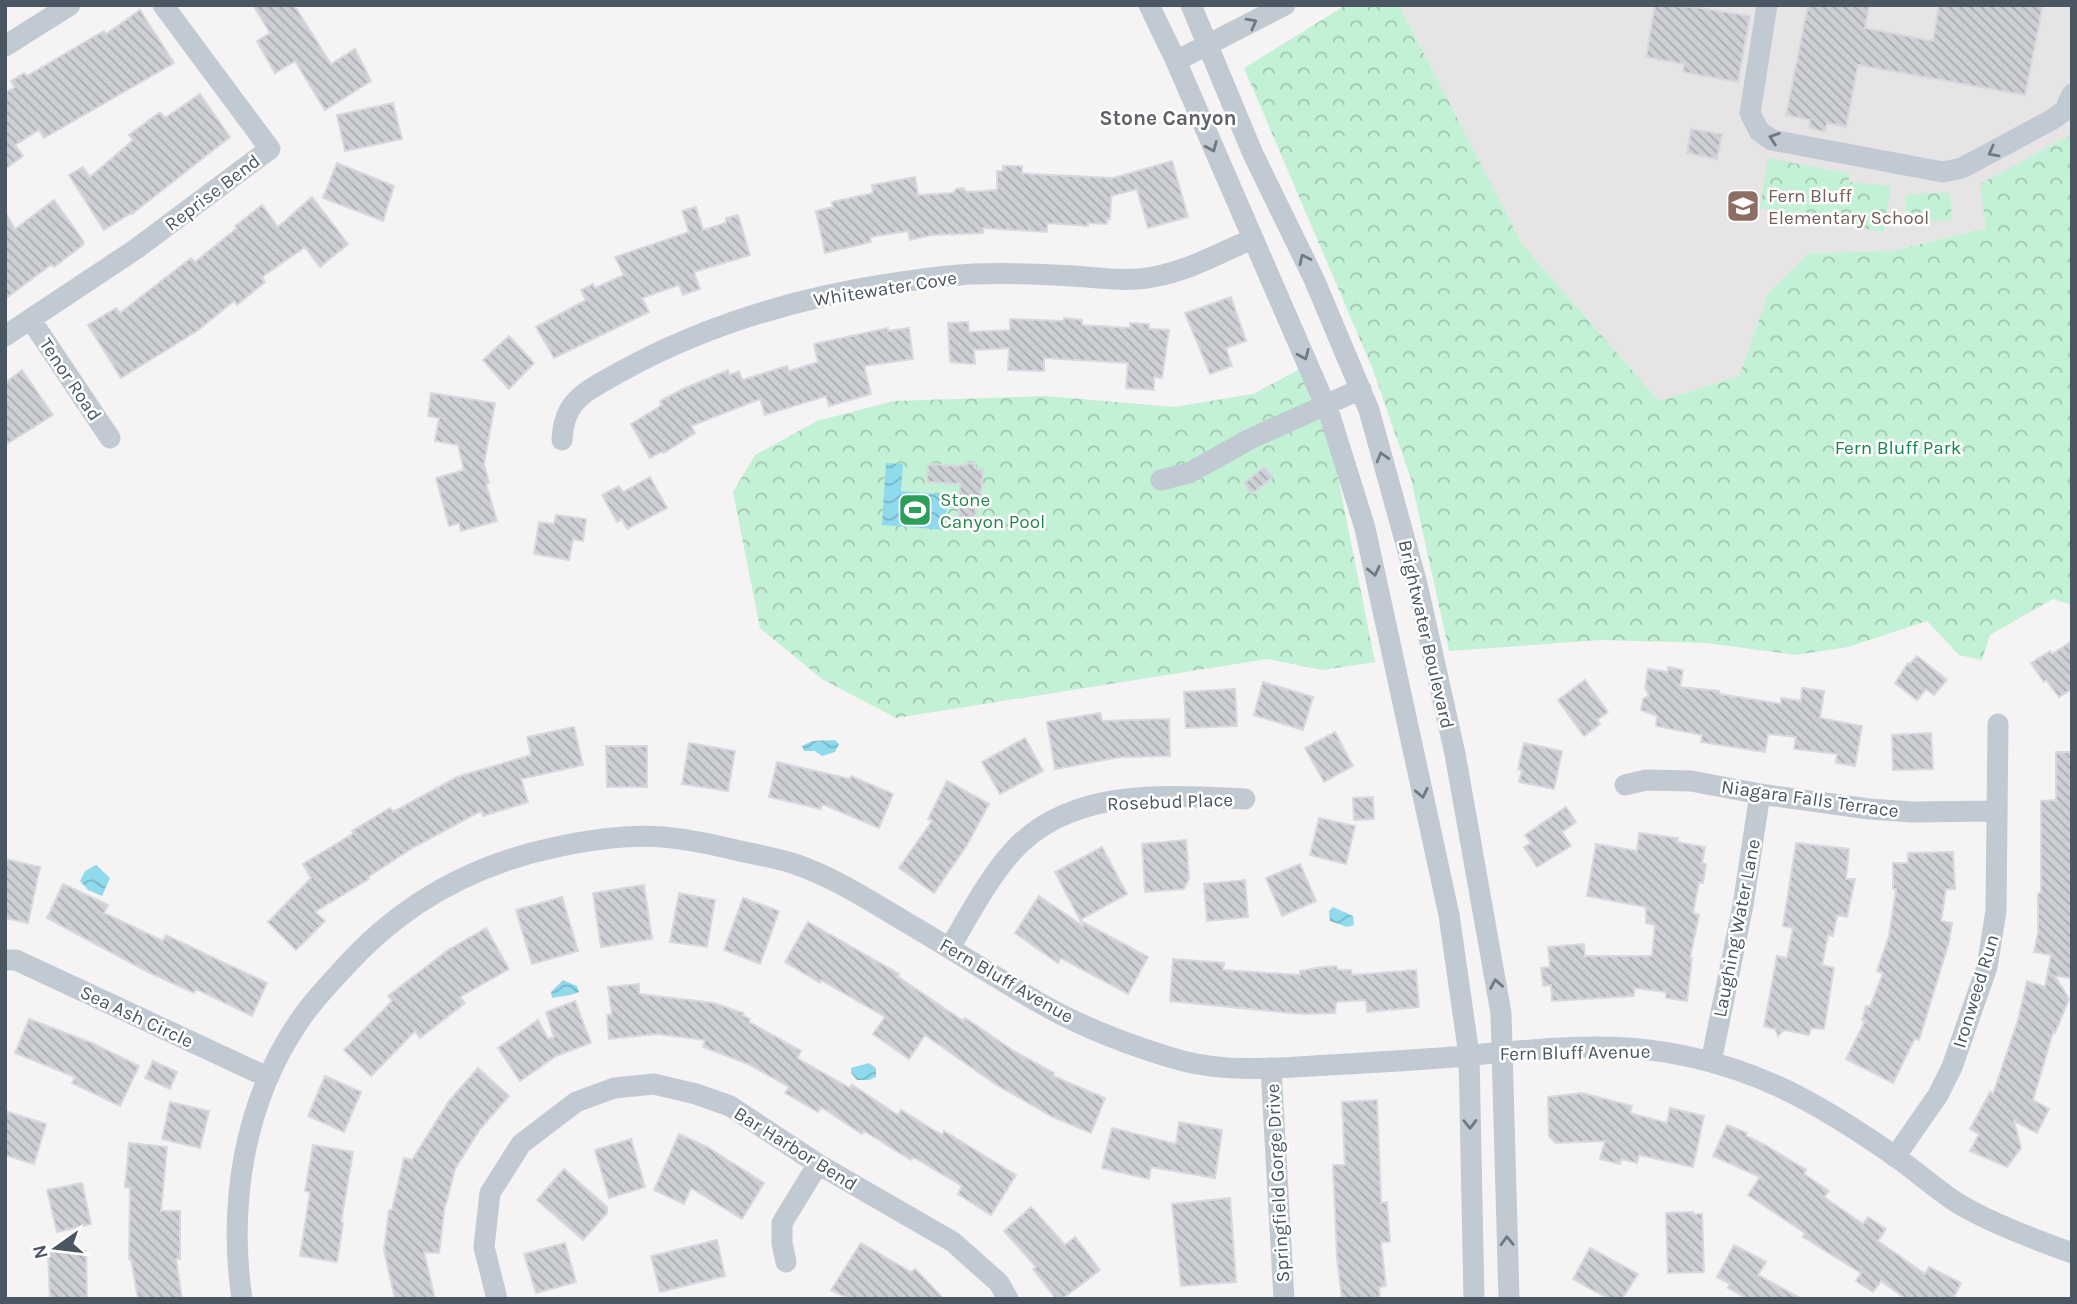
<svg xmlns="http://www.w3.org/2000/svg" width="2077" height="1304" font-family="Karla,sans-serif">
	<defs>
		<pattern id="park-crowns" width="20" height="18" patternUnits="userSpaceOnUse" patternTransform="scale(1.75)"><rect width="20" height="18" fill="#c3f1d5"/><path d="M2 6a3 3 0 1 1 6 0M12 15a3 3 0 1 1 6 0" fill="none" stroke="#a0c6b0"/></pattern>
		<pattern id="water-waves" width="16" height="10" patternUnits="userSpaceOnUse" patternTransform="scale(1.75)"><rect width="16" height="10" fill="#90daee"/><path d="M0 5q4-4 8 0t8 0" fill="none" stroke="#78b4c4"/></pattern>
		<pattern id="building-back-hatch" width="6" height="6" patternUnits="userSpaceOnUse" patternTransform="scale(1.75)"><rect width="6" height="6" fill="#cdcfd5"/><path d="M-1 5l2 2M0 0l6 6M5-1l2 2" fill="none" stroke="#a8abb0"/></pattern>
	</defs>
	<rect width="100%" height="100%" fill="#f5f3f3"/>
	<path fill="#e6e4e5" d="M1399,5H2072V134L1981,184L1986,228L1892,251L1809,253L1769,292L1739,376L1659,401L1522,244Z"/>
	<path fill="url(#park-crowns)" d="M1346,5H1399L1522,244L1659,401L1739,376L1769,292L1809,253L1892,251L1986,228L1980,184L2072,134V605L2053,599L1990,635L1982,660L1959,655L1927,621L1848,647L1796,655L1706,643L1602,640L1449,651L1411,479L1373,370L1244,68Z
		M1768,158L1850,174L1848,182L1891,186L1883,232L1760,208Z
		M1950,192L1952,220L1907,222L1905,195Z
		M1300,369L1333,452L1375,662L1322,670L1267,659L896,718L822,679L760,628L733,492L755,455L817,421L894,401L1046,396L1174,407L1253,394Z"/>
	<path fill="url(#water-waves)" d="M886,463L903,464L901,491L948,495L945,530L882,525Z
		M835,740L839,744L835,752L822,756L815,751H804L802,746L812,741Z
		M96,865L110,878L102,896L88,890L80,881L85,871Z
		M1333,907L1353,916L1354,925L1347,927L1330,921L1329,911Z
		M563,980L577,986L579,992C571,996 561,996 552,998L551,992Z
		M869,1063L876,1068V1077L869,1080H857L851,1073V1068Z"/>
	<path fill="url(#building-back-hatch)" stroke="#d7d9de" stroke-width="2" d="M253,5H294L331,64L355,49L371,81L325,110L295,61L275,73L257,41L270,33Z
		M1655,5L1695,7L1750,16L1738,82L1683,72L1684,64L1646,57Z
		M1808,5H1869L1865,28L1933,41L1939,5H2043L2025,95L1858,65L1846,127L1827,123L1825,132L1809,128L1810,120L1786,115Z
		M140,10L174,63L44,138L39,130L15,145L23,156L5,169V93L15,87L11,81L24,73L27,76L95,36L104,31L106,34Z
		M200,94L230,137L132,214L131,213L104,230L69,175L83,167L90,177L133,140L129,135L160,112L165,118Z
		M393,103L402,139L345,151L337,115Z
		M1691,129L1722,134L1717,159L1687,153Z
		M1172,161L1188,217L1148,228L1137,189L1111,196L1110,219H1107V224L1088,223V226L1047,223V232L983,228V233L931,235L910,240L908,231L870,237L871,242L825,253L816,211L833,207L832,202L873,193L872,185L915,177L918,195L953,193L956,189L963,188L967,192L997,190V171H1003V166H1022V173L1030,174L1113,178Z
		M337,163L394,186L383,221L323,198Z
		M312,197L348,244L320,267L305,247L262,277L265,282L237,305L234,301L197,331L121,378L88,325L116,308L120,313L191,258L195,262L237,228L235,226L262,205L278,227Z
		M54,200L84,242L83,245L54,267L52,264L5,299V212L15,229Z
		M696,207L703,230L726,223V218L738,215L750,255L694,272L700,289L683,295L679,285L642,298L649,312L554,358L536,327L586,300L581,290L593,284L595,288L624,275L615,257L689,232L682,211Z
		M1231,297L1246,341L1226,348L1232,366L1210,374L1185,313Z
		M1064,318L1082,320V325L1130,328V323L1149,324V329L1169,330L1162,378L1154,377V390L1126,388L1128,363L1044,358V371L1008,370L1009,348L974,350L975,364L950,362L948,323L968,322L969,332L1010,330V319L1064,321Z
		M888,328V331L909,328L913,359L864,366L871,394L829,406L826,396L765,415L760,399L691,426L695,433L664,453L661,452L650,458L631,424L662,405L660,401L683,389L728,370L730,375L739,371L742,380L787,366L789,371L818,362L814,344Z
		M509,336L534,363L509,389L483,360Z
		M22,370L53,415L5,445V383Z
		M431,393L495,403L484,464L489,483L486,484L497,521L461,531L459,523L449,526L436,478L464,470L458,445L435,441L439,418L428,416Z
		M975,462V468L983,470L980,508H976L975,525L958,524L960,484L927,482L928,464L959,466Z
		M1264,467L1273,477L1252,494L1244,483Z
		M650,477L667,508L627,529L622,519L617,522L602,495L619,486L623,492Z
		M556,515L586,519L583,541L573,539L569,560L534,554L539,522L554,524Z
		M2072,641V689L2059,697L2046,680L2044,682L2031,663L2050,651L2052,654Z
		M1917,656L1947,680L1934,695L1926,689L1917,700L1895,683L1908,663L1910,664Z
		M1668,667L1683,670L1680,687L1719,691L1720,694L1781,704V698L1801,701L1802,688L1824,691L1820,718L1862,726L1855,766L1836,763L1837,754L1794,749L1796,737L1768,734L1765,752L1701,742L1702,735L1656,726L1657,716L1641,710L1643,699L1649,695L1645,688L1648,669L1668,672Z
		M1585,680L1608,712L1597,720L1600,724L1584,736L1558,700Z
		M1263,682L1313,697L1303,730L1254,715Z
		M1235,689L1237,726L1186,728L1184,692Z
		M1100,713L1102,721L1169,719L1170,756L1121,757L1055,769L1047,722Z
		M574,727L583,765L521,779L528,802L483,816L481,811L414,847L368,877L369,879L315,912L325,921L296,950L268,922L311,878L303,864L354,833L352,831L390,808L393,812L457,777L531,755L527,737Z
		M1335,732L1353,766L1324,782L1305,748Z
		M1931,733L1933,769L1893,770L1892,735Z
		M1025,738L1043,771L1000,794L982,762Z
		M689,743L735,751L728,791L682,784Z
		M1524,743L1562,751L1554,789L1519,782L1522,770L1518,769Z
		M606,746H647V787H607Z
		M2056,752H2072V978L2055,976L2069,999L2055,1033L2053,1032L2033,1100L2049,1109L2037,1133L2014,1121L2021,1148L2007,1167L1970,1151L1979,1134L1970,1129L1990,1092L1993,1094L2018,1020L2027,981L2045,987L2051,955L2034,952L2038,933V894L2041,892V801L2056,800Z
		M777,762L850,779L851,776L893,794L879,828L822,804L821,809L769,797Z
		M947,781L989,804L967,845L934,893L899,868L932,821L928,819Z
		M1373,797L1374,819L1354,820L1353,798Z
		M1566,807L1576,822L1562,832L1571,846L1537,867L1524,847L1531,843L1525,835Z
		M1319,818L1355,826L1346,864L1310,855Z
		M1639,833L1678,838L1677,842L1705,847L1702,863L1706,864L1703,883L1699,882L1693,913L1699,915L1690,958H1692L1687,1001L1666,998V992L1634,988V996L1552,1001L1551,985L1543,986L1541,968L1550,967L1548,947L1584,944L1585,956H1652L1655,925L1646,923V907L1587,896L1596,844L1637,851Z
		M1186,840L1189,879L1184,889L1145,892L1142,844Z
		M1796,843L1849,849L1846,879H1855L1847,917L1837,915L1833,936L1828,935L1822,965L1834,968L1824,1029L1811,1028L1809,1035L1784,1030L1778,1036L1775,1029L1764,1026L1777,956L1787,958L1793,928L1783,926Z
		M1102,847L1127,894L1080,920L1055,872Z
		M1953,852L1955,889H1946L1941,921L1952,923L1949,942L1919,1040L1915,1038L1893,1083L1846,1059L1865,1021L1862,1020L1866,1006L1870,1007L1883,973L1877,971L1889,936L1896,889H1893V863H1908V853Z
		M5,859L40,867L28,923L5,918Z
		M1300,864L1316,901L1282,916L1266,878Z
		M1245,880L1248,917L1207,921L1204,884Z
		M63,884L108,905L104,913L163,941L166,935L267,983L252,1016L196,989L194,993L146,971L47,918Z
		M644,885L652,939L601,947L593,893Z
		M679,893L715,900L707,947L670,942Z
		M1039,896L1083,926L1081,921L1148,957L1128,994L1061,958L1058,963L1015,933Z
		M562,897L578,951L532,964L516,910Z
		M743,898L779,911L760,964L724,950Z
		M808,922L899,974L897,976L963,1021L965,1018L1014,1051L1054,1073L1053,1076L1105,1098L1091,1133L1053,1117L995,1084L925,1035L909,1059L873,1034L885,1017L821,980L820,983L785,962Z
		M486,928L509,969L460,997L465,1003L420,1038L415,1031L371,1076L344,1050L392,1001L388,996L448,950Z
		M1173,959L1224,963L1223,970L1300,975V971L1322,967L1336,966L1338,970H1351L1352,975L1416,970L1419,1007L1367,1012L1366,1000L1336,1002L1335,1013L1301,1014L1170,1001Z
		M639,984V994L714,1003L743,1013L742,1015L750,1019L749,1022L801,1051L797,1058L850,1088L852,1085L898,1115L901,1110L942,1135L944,1131L1016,1175L991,1215L958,1194L962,1186L913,1157L911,1160L864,1131L862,1134L821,1107L818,1112L785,1093L789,1087L748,1064L703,1047L705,1040L657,1034L609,1039L607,1015L612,1014L608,987Z
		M575,1001L591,1043L556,1056L520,1081L498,1048L538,1020L548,1039L554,1037L546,1012Z
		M29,1019L92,1043L139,1066L120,1106L72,1083L75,1077L15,1053Z
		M153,1061L177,1072L170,1089L145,1078Z
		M478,1068L509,1096L480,1129L455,1169L446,1204H445L439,1253L424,1252L435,1299H395L384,1250L389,1210H392L404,1158L412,1160L449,1101Z
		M325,1076L361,1092L344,1132L308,1116Z
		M1582,1093L1632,1106L1630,1113L1667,1123L1670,1108L1704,1116L1693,1167L1639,1155L1637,1163L1621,1159L1620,1164L1600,1159L1605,1141L1555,1143L1549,1136L1548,1097Z
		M1377,1100L1381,1203L1387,1202L1390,1242H1381L1386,1286L1379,1287L1380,1299H1342L1337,1258L1333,1165H1345L1342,1102Z
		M170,1102L209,1111L200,1148L162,1139Z
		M5,1111L46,1124L34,1164L5,1155Z
		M1179,1122L1222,1130L1215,1178L1151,1167L1149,1179L1102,1168L1112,1128L1176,1144Z
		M1727,1125L1747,1133L1746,1136L1765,1145L1806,1170L1804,1174L1829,1191L1824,1197L1863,1224L1868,1217L1886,1229L1878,1241L1925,1274L1929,1267L1961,1283L1953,1299H1906L1881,1281L1873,1292L1856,1281L1861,1273L1803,1237L1805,1233L1748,1195L1760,1177L1713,1156Z
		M679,1134L707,1147L764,1183L742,1219L691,1188L684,1204L654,1190Z
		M631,1139L645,1187L609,1198L595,1150Z
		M129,1143L167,1147L161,1211H180V1259H176L182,1299H138L131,1259H129L130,1188L125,1187Z
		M313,1145L353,1152L341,1222L343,1223L337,1262L300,1256L310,1192L305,1191Z
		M564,1169L607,1207V1213L583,1240L537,1200Z
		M82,1183L91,1224L57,1232L47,1190Z
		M1230,1198L1236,1282L1181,1286L1172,1204Z
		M1031,1207L1065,1245L1075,1237L1100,1270L1062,1299H1056L1033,1269L1036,1267L1004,1231Z
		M1693,1212L1694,1214H1702L1704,1272L1668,1273L1666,1213Z
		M717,1240L725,1276L660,1292L651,1256Z
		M565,1243L576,1282L536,1293L524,1254Z
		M861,1243L911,1272L915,1269L944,1299H849L831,1290Z
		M1734,1245L1766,1262L1758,1275L1802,1299H1748L1728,1288L1730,1284L1717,1277Z
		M1590,1248L1638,1274L1622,1299H1609L1573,1279Z
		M86,1251L87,1299H50L48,1252Z"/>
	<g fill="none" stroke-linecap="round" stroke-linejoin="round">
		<path stroke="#c1cad2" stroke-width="21" d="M1149,5L1176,61L1330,416L1365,528L1449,915L1469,1055L1474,1299
			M1191,5L1253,154L1314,279L1369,410L1417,584L1455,754L1501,1013L1509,1299
			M1767,5L1750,113L1759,131L1772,140L1932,170L1943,172L1962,168L2053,119L2065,110L2072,94
			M5,46L70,5
			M1176,61L1285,5
			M31,320L110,438
			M5,336L136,249L270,149L163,5
			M562,440C563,429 564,419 570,409C580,392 603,382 620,372C705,325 800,297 895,283C921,279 948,275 974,274C1008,273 1041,274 1074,276C1100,278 1128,282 1153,277C1188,271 1220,253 1252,239
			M1161,480L1189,473L1250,439L1361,389
			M1625,785L1646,780L1691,781L1760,794L1869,809L1913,812L1996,811
			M950,947C969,916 987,880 1012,852C1070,787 1166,795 1245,799
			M5,960H16L267,1077
			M1711,1062L1743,905L1760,794
			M1271,1068L1284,1299
			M1895,1157L1938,1095L1952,1067L1987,967L1996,911L1998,724
			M786,1262L782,1243V1223L818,1164
			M242,1299C228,1203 244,1101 300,1020C312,1002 328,985 343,969C399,906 469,866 552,848C588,840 627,834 663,837C689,839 715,845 740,851C758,855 777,858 795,864C833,877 869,900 904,921C949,947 993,976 1038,1002C1081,1027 1136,1048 1183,1061C1230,1073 1281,1068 1328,1065C1377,1062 1425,1060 1474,1055C1535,1049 1602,1042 1664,1052C1757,1067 1820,1104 1896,1157C1917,1172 1937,1190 1959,1204C1993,1224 2034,1239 2072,1253
			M497,1299L484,1247L490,1193L521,1144L576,1102L614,1088L654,1084L696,1094L730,1106L818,1164L953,1242L999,1283L1008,1299"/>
	</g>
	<defs><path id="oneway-chevron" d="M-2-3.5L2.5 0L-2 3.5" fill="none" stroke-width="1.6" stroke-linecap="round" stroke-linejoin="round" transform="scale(1.75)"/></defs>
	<g stroke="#6e7983">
		<use href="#oneway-chevron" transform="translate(1252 23) rotate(-28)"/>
		<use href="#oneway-chevron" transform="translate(1774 138) rotate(-161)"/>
		<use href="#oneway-chevron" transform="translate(1212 147) rotate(67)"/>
		<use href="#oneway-chevron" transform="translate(1993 152) rotate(152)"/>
		<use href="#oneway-chevron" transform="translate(1304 259) rotate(-116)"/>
		<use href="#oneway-chevron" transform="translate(1304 355) rotate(66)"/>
		<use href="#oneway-chevron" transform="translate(1382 457) rotate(-106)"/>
		<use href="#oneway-chevron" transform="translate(1374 571) rotate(78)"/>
		<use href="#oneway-chevron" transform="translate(1422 793) rotate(78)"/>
		<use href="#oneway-chevron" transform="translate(1496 984) rotate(-100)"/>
		<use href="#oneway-chevron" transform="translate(1470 1124) rotate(89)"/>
		<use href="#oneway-chevron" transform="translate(1507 1241) rotate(-92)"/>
	</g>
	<defs>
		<symbol id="school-square" viewBox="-11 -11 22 22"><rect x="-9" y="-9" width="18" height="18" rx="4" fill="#8d6e63" stroke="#fff"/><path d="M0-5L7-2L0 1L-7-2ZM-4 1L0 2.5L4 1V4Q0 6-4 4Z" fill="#fff"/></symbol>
		<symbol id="stadium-square" viewBox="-11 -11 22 22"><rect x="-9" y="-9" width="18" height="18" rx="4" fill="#2e9e5b" stroke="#fff"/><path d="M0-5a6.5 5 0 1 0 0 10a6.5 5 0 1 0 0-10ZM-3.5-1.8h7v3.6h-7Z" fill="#fff"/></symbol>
	</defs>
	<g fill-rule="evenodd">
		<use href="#school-square" x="1724" y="187" width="38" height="38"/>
		<use href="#stadium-square" x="896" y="491" width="38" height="38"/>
	</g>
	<g text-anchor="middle" stroke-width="5" stroke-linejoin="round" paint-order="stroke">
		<g font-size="19" fill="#4a5661" stroke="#fff">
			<text transform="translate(212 192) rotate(-37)" y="7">Reprise Bend</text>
			<text transform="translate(885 288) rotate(-9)" y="7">Whitewater Cove</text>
			<text transform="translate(71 379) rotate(56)" y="7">Tenor Road</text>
			<text transform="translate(1427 634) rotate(77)" y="7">Brightwater Boulevard</text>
			<text transform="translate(1810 798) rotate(8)" y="7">Niagara Falls Terrace</text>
			<text transform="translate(1170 801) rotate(-2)" y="7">Rosebud Place</text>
			<text transform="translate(1736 928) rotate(-79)" y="7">Laughing Water Lane</text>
			<text transform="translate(1007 980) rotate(30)" y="7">Fern Bluff Avenue</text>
			<text transform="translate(1975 991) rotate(-73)" y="7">Ironweed Run</text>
			<text transform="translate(137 1016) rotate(25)" y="7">Sea Ash Circle</text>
			<text transform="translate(1575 1052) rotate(-1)" y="7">Fern Bluff Avenue</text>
			<text transform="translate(796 1148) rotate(32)" y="7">Bar Harbor Bend</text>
			<text transform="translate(1277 1183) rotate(-93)" y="7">Springfield Gorge Drive</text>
		</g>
		<g font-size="19" fill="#785e54" stroke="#fff" text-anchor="start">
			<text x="1768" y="202">Fern Bluff<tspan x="1768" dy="22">Elementary School</tspan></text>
		</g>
		<g font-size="19" fill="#17864f" stroke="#fff">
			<text x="1898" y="454">Fern Bluff Park</text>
		</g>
		<g font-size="19" fill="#27864d" stroke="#fff" text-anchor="start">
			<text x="940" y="506">Stone<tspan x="940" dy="22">Canyon Pool</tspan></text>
		</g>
		<g font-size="21" font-weight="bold" fill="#5f6368" stroke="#fff">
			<text x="1168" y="125">Stone Canyon</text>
		</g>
	</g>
	<rect width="2077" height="1304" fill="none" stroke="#4a5661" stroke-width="14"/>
	<g transform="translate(56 1248) rotate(256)" stroke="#ffffff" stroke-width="5" paint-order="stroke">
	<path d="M0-5L12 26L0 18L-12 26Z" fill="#4a5661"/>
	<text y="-10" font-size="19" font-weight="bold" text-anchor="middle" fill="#4a5661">N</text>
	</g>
</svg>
